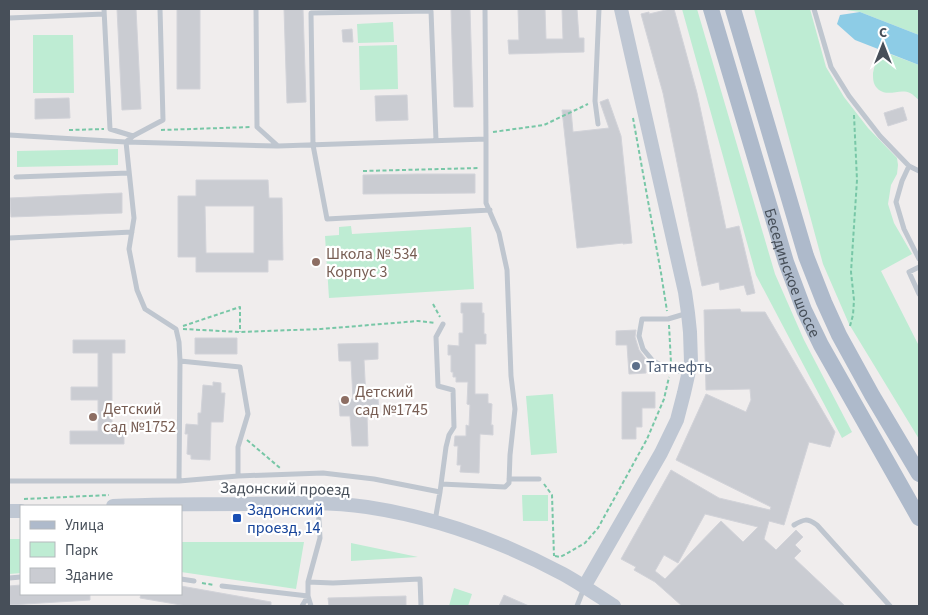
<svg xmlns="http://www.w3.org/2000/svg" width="928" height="615" font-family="'Source Sans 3',sans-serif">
	<rect width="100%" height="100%" fill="#f0eded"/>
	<path fill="#beecd3" d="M682,9H697L775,274L804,340L852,432L842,438L756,275Z
		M754,9H810L826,67L844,97L868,128L897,158L898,165L897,174L891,185L888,204L894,223L912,254L881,271L919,346V439L849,324L823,264Z
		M839,9H919V35L860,12Z
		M393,22L394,42L358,43L357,24Z
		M33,35H73L74,93H33Z
		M397,45L398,89L360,90L359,46Z
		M879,50L919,65V100C916,98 913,94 910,93C900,88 889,97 879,90C873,85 873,80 873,73C874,65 878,58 879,50Z
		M118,149V165L17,167V151Z
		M351,226L352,234L471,227L474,289L329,298L325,236L339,235V227Z
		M553,394L557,453L531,455L526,396Z
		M522,495H548V521H523Z
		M9,539H21V573L9,574Z
		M181,542H304L296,589L181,572Z
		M351,543L418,557L351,561Z
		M454,588L472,594L468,606H449Z"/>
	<path fill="#8dcce6" d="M860,12L919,35V65L855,40L837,24L840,15Z"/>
	<path fill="#caccd2" stroke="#d2d3d9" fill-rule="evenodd" d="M117,9H136L141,109L122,110Z
		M177,9H200V89H177Z
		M284,9H303L306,102L287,103Z
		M451,9H470L473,107H454Z
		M518,9H545L546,39H563L562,9H577L579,38H584V52L509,54L508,40H519Z
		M670,9H674L697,93L726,229L739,226L755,293L747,295L744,285L720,290L719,282L702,286L663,93L641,14L649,12V14Z
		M352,29L353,42H343L342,30Z
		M407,95L408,120L376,121L375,96Z
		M69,98L70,118L35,119V99Z
		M608,99L621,136L632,243L623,244V243L577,248L562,110H571L573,132L609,128L600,102Z
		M903,107L907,120L888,126L884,113Z
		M418,174H475V193L363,194V175Z
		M196,180H268L269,198H282L283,260H268V272H196V257H178V196H196ZM205,206H254V253H206Z
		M122,193V213L11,217L10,198Z
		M461,303H482V313H484V334H486V344H475V394H488V403L492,404L491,425H493V435L480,434L479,473L460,472L461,465H457L458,446H454L455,436H466V425L469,426L470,405L467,404L468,382H456V377H453V372H451V355H448V345L459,346V333H463V313H461Z
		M740,309L741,312H765L835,432L830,447L809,442L784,525L769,521L764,539L776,550L796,530L803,537L795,545L801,551L794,558L845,606H682L655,582L634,570L636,567L621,559L671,470L719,498L770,510L771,507L676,460L706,394L746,412L751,400L750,389L706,390L704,310ZM705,514L758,527L743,542L721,521L665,579L655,571L664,555L678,563Z
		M636,330L635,337L639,350L645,358L646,373L629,374L627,345H616V331Z
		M195,338H237V354H195Z
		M73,340H125V353H112V431H124V444H70V431H98V400H71V387H98V353H73Z
		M378,343V359L364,360L366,399L378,398L379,415H367L368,446H352L350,416H340L339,400L353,399L351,361H339L338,344Z
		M213,382L221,383V393H225L223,422H211L210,460L191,459V455L187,454L188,434H185L186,424L198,425V413H201L203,385L213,386Z
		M622,392H655V408H642V427H636V439H622Z
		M21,585V594H90V600L9,605V586Z
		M181,586L271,602V606H187L140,598L141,594H181Z
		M504,595L529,606H499Z
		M406,596V606H329L328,598Z"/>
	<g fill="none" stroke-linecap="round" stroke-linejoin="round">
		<path stroke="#78c7a7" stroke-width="2" stroke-dasharray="4 2.5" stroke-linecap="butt" d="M918,9H919
			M633,118L661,273L667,311
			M69,130L104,129
			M161,130L251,127
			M493,132L544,125L588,104
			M363,171L479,168
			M433,304L440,317
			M669,325L671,363
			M183,326L240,307V332
			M850,326L853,315L854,300L851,272L857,180L854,115
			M183,329L240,332L321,329L418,321L435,323
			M247,440L280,468
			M544,484L552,495L554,556
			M231,491H256
			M24,499L109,495
			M555,556L560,557L566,554L585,543L598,528L647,439L664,399L669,377
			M202,583L214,585"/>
		<path stroke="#bfc6cf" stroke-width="5" d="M104,9L110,129L133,136
			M160,9L163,120L133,136L126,142L134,218L129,249L137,290L145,309L176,329L179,342L180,361L240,367L248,414L238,447V476L323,473L374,479L440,492L446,447L449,435L454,427L453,390L438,386L436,337L443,324
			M256,9L257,127L278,146L486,139V203L499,233L507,270L511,376L515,409L510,455L509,483L505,487L441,484
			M485,9L486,139
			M814,9L831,67L849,96L880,136L909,166L919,171
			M9,18L104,14
			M598,124L595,101L599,9
			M9,135L126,142L277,146
			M436,140L431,11L311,13L313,145L327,219L490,210
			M909,166L902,181L896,202L904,229L919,259
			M16,177L129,173
			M9,238L132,232
			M919,267L909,272L919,294
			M688,313L668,319H642L639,336L643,349L653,361L671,370L689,373
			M509,479H539
			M9,481H179L238,476
			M179,481L180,361
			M435,521L440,492
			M794,525C804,519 807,518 817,525L890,606
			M9,578L21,577
			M181,579L194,581
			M308,582L333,583L420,579L421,606
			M222,586L308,596V582L320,538L318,505
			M308,596L311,606
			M302,606L308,596
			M577,606L584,588"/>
		<path stroke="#bfc7d3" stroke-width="14" d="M113,506C158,504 202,504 246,504C286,503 327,501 367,507C434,517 503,542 563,574C581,584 597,595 614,606
			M9,511H21
			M584,587L661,453L677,420L684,393L691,362L690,332L688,313L685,292L621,9"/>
		<g stroke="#aebacb" stroke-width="16">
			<path id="s1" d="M711,9L786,262L804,310L821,345L919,518"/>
			<path d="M733,9L806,256L824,302L839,335L872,395L919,474"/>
		</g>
	</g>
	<g fill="#8d6e63" stroke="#fff" stroke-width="2">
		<circle cx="316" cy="262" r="5"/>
		<circle cx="345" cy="400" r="5"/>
		<circle cx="93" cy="417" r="5"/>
	</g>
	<circle fill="#5c6f8a" stroke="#fff" stroke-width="2" cx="636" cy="366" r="5"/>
	<rect fill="#1a4fb4" stroke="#fff" stroke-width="2" x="232" y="513" width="10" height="10" rx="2.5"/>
	<g text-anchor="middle" stroke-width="4.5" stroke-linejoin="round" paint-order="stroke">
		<g font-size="16" fill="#785e54" stroke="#fff" text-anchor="start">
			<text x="326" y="259">Школа № 534<tspan x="326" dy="18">Корпус 3</tspan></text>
			<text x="355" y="397">Детский<tspan x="355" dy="18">сад №1745</tspan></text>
			<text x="103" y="414">Детский<tspan x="103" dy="18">сад №1752</tspan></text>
		</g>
		<g font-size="16" fill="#474f59" stroke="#fff">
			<text dy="6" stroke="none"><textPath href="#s1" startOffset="276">Бесединское шоссе</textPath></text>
			<text transform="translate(285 488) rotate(1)" y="6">Задонский проезд</text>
		</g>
		<g font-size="16" fill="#4e5e75" stroke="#fff" text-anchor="start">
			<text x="646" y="372">Татнефть</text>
		</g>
		<g font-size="16" fill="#164399" stroke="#fff" text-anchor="start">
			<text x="247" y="515">Задонский<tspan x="247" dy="18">проезд, 14</tspan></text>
		</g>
	</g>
	<rect width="928" height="615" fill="none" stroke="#474f59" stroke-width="20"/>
	<rect x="20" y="505" width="162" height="90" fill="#ffffff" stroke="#b5b9bd"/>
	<rect x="30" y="521" width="25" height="8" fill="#aebacb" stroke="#b5b9bd"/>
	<text x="65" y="530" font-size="15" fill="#474f59">Улица</text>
	<rect x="30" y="542" width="25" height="15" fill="#beecd3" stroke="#b5b9bd"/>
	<text x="65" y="555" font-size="15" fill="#474f59">Парк</text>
	<rect x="30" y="568" width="25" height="15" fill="#caccd2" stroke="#b5b9bd"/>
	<text x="65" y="580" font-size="15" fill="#474f59">Здание</text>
	<g transform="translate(883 45)" stroke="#ffffff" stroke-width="4" paint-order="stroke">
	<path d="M0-4L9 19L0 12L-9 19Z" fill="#474f59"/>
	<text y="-8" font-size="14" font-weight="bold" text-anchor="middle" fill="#474f59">С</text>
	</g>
</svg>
